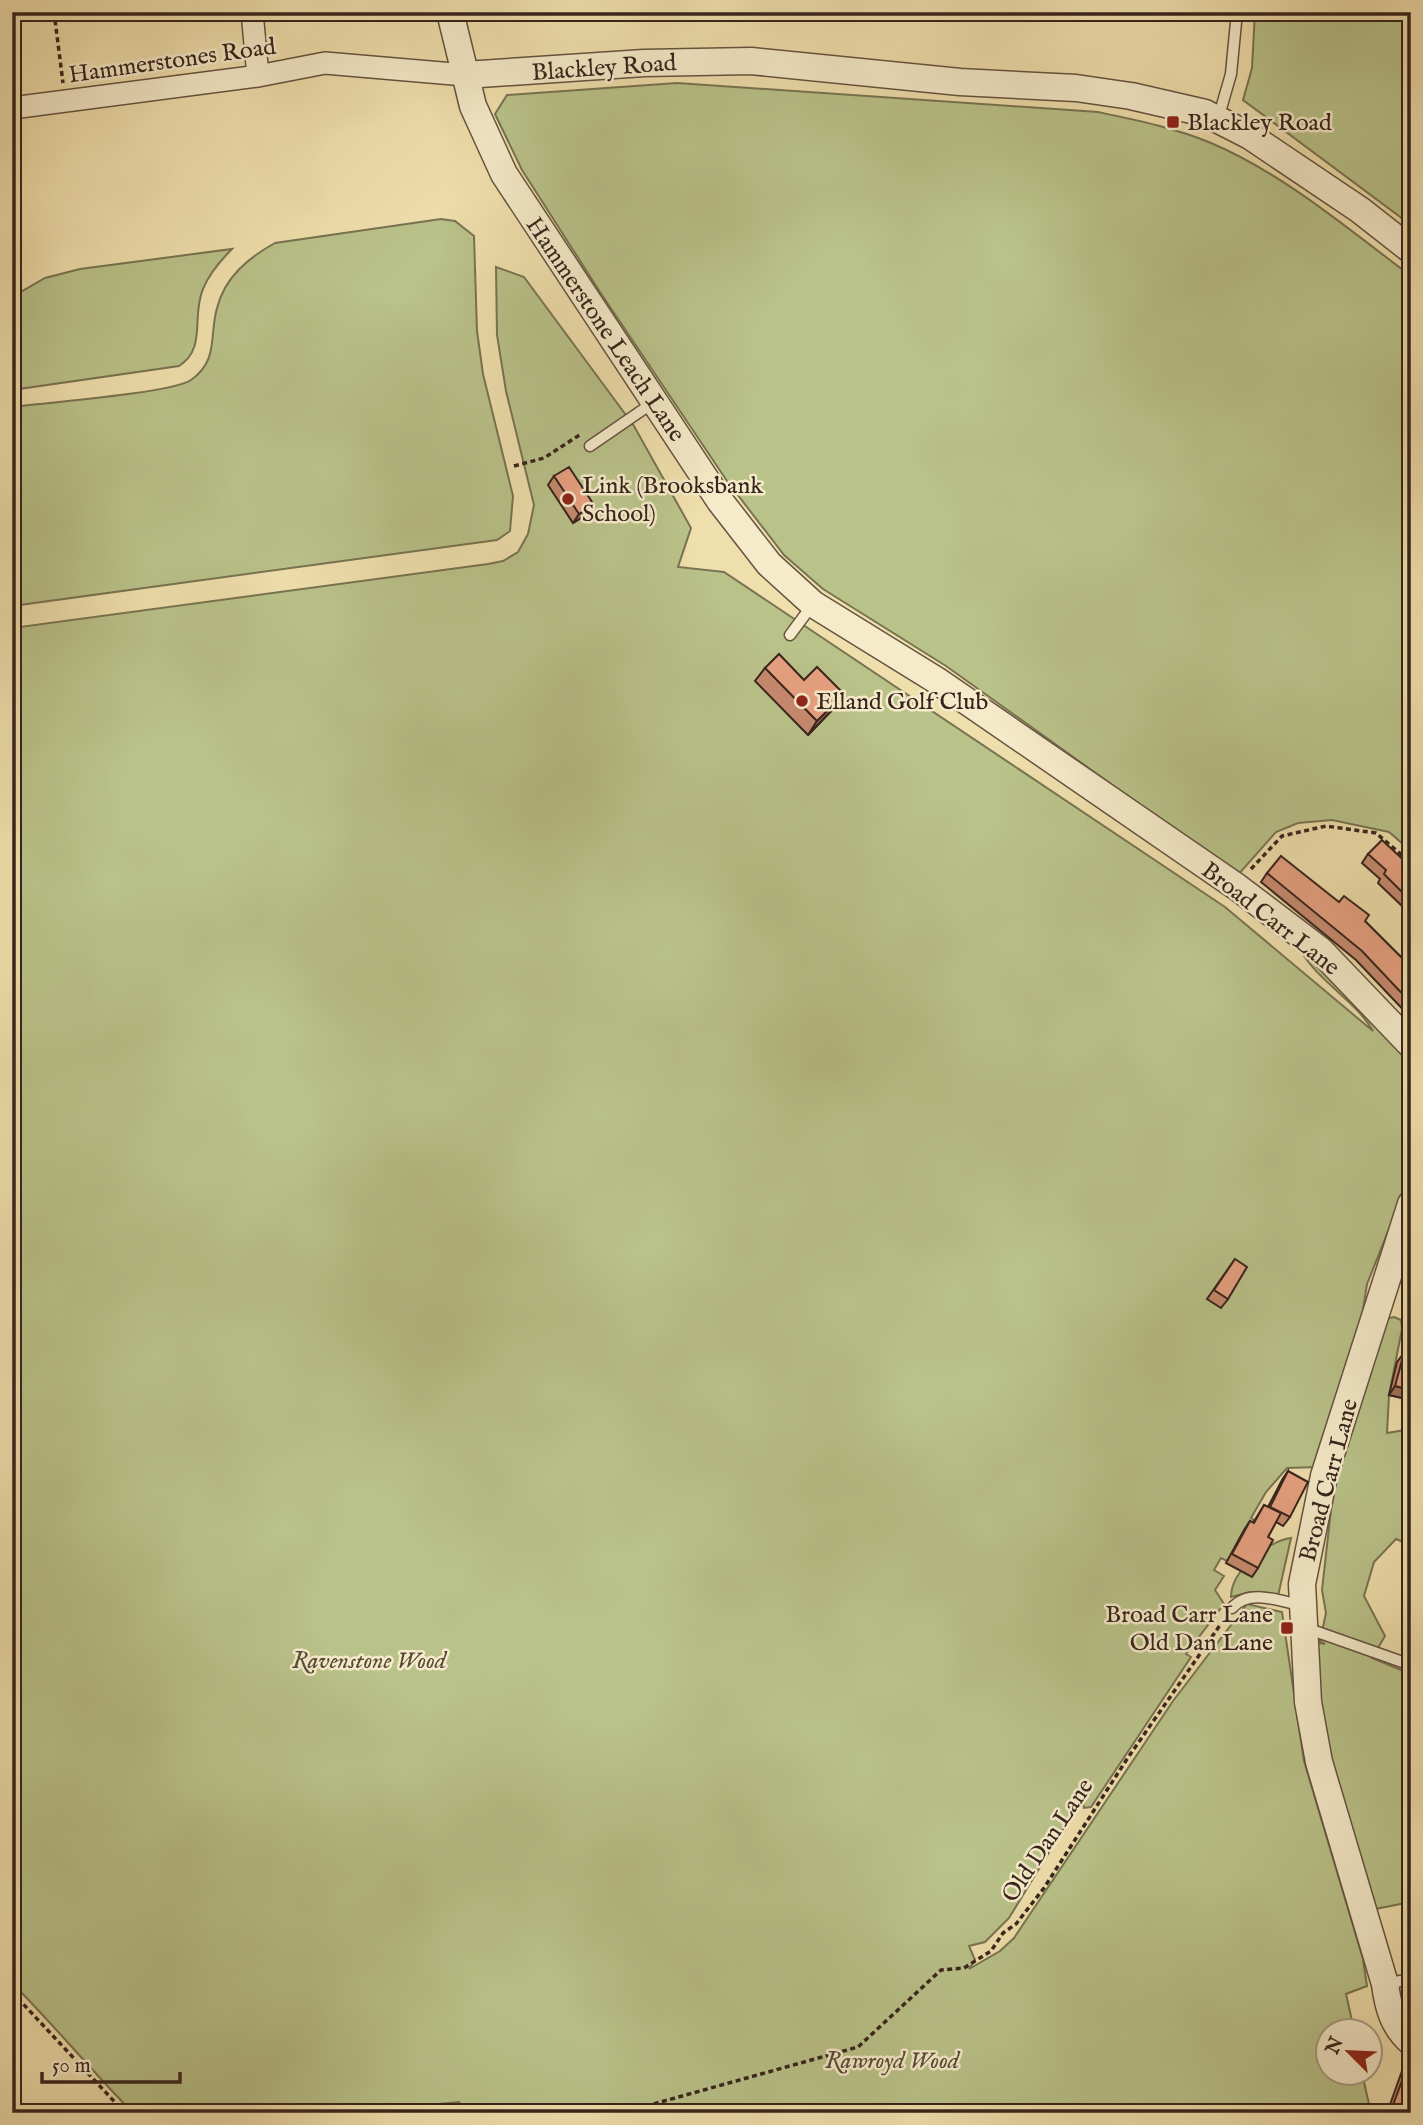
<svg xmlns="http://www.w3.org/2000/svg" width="1423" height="2125" font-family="'IM FELL English',serif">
	<rect width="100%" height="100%" fill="#efdfac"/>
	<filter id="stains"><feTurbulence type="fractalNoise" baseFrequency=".00286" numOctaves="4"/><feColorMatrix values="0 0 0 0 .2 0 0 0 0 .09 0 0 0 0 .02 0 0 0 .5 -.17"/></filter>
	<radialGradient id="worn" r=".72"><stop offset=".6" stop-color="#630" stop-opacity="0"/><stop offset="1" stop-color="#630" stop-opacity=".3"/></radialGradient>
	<path fill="#b9c289" stroke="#787352" stroke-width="2" d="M1255,12H1411V225L1243,100L1252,68Z
		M677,83L1098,112C1136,120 1175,128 1211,143C1284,174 1348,229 1411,276V851L1389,832L1332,820L1298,823L1276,832L1238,875L946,666L823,589L784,555L727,481L600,292L522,170L495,114L507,95Z
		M441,219L455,221L474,236L477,331L483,374L513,496L510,531L497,540L12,606V407C44,403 172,393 191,380C219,360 209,336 217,308C225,277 248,258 275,243Z
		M232,249C220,261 209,274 203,289C191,317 207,348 179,366L12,390V297L45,278L80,269Z
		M496,267L524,277L634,426L691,528L678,567L724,572L1225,907L1373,1031C1356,1001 1319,982 1301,951L1411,1035V1174L1367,1284L1357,1348L1319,1467L1287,1468L1266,1492L1251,1518L1254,1520L1227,1561L1221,1558L1214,1570L1224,1576L1215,1590L1224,1604L1186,1654L1191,1657L1091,1807L1084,1808L1082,1798L1009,1918L985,1942L969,1946L975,1960L969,1969L1000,1951L1014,1938L1173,1701L1247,1604L1282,1612L1304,1761L1363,1959L1367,1986L1346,1994L1354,2030H1328V2072L1362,2073L1371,2113H439L460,2102L406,2107L414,2113H133C91,2070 54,2025 12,1983V628L488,564L503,561L518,552L528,534L534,505L506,391L497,335Z
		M1394,1317L1401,1320L1402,1329L1389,1395L1387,1433L1411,1429V1545L1396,1539L1374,1562L1364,1596L1385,1636L1372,1658L1411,1674V1902L1375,1909L1327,1758L1314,1642L1325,1644L1320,1641L1326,1613L1322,1590L1335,1474L1385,1319Z
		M1291,1538L1278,1596L1250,1592L1231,1597C1231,1571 1267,1541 1291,1538Z"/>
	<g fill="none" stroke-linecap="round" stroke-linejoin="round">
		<defs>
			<path id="service" d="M1218,119L1231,74L1237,12
				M590,446L654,402
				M790,635L813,604
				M1232,1608C1249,1588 1280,1601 1303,1606
				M1306,1628L1411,1665
				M1385,1984L1411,1979"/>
			<path id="minor" d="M252,12L258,76
				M12,108L258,76L325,63L465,75"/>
			<path id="tertiary" d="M450,12L473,106L504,174L720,501L769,564L813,604L936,680L1237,887L1320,950L1411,1045
				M465,75L644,63L751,61L960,82L1076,88L1131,96L1205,113L1250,136L1360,210L1411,250
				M1411,1204L1324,1476L1302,1584L1308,1702L1319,1762L1385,1984C1388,2007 1393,2026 1411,2042"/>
		</defs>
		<use href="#service" stroke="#655340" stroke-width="13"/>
		<use href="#minor" stroke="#655340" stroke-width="24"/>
		<use href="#tertiary" stroke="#655340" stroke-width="29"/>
		<path stroke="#37241c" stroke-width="3.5" stroke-dasharray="5 3.5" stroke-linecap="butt" d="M54,12L63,83
			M514,466L544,458L581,434
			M1251,869L1282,836L1326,826L1376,833L1411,863
			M12,1992L125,2113
			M621,2113L858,2047L941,1970L964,1968L991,1951L1003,1933L1016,1924L1044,1888L1127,1759L1225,1618"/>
		<use href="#service" stroke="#f5eac9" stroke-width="10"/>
		<use href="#minor" stroke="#f5eac9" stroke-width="21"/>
		<use href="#tertiary" stroke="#f5eac9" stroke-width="26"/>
	</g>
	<path fill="#c68a6e" stroke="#37241c" stroke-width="2" d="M554,476L587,514L573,523L548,485Z
		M765,668L804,680L844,694L835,707L808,735L755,681Z
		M1368,854L1411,867V895L1401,905L1378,883L1380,879L1362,863Z
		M1267,873L1339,902L1365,921L1411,967V1018L1356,960L1261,882Z
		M1235,1259L1228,1299L1221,1308L1207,1299Z
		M1404,1353L1411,1355V1400L1389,1395L1397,1362Z
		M1288,1471L1290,1517L1283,1526L1276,1522L1268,1537L1258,1568L1252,1577L1226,1563L1244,1530L1250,1521L1253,1523L1264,1505L1268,1507L1282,1480Z
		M1411,1633V1654L1402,1649Z
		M1409,2062L1411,2113H1387L1402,2071Z"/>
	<path fill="#a1705a" stroke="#37241c" stroke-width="2" d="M594,505L587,514L573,523L579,514Z
		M844,694L835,707L808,735L817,721Z
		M1395,1386L1411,1390V1400L1389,1395Z
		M1408,1591L1411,1592V1598L1405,1596Z"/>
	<path fill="#e6a080" stroke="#37241c" stroke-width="2" d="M569,467L594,505L579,514L554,476Z
		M779,654L804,680L817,667L844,694L817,721L765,668Z
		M1382,840L1411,867V893L1407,897L1384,874L1386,870L1368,854Z
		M1281,856L1339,902L1344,896L1369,915L1365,921L1411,967V1003L1362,951L1267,873Z
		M1235,1259L1247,1267L1228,1299L1214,1290Z
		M1404,1353L1411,1355V1390L1395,1386Z
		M1288,1471L1308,1482L1290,1517L1270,1507Z
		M1264,1505L1281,1513L1268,1537L1273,1540L1258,1568L1232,1554L1250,1521L1254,1523Z
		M1409,2062L1411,2063V2113H1390Z"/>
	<g fill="#8f2418" stroke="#f5eac9" stroke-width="2.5">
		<rect x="1166" y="115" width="14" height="14" rx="3.5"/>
		<circle cx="568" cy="499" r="7"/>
		<circle cx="802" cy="701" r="7"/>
		<rect x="1280" y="1621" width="14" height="14" rx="3.5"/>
	</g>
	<g text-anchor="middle" stroke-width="5" stroke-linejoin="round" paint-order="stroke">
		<g font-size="24" fill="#37241c" stroke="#f5eac9">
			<text transform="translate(172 60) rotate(-8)" y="8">Hammerstones Road</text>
			<text transform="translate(604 67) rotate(-4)" y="8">Blackley Road</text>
			<text transform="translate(606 329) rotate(56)" y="8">Hammerstone Leach Lane</text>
			<text transform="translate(1271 918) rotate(38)" y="8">Broad Carr Lane</text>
			<text transform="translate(1328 1480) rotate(-75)" y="8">Broad Carr Lane</text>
			<text transform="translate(1047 1840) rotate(-56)" y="8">Old Dan Lane</text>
		</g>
		<g font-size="24" fill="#37241c" stroke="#f5eac9" text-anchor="start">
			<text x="1187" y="130">Blackley Road</text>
			<text x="582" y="493">Link (Brooksbank<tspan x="582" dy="28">School)</tspan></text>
			<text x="816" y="709">Elland Golf Club</text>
			<text x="1273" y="1622" text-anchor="end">Broad Carr Lane<tspan x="1273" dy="28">Old Dan Lane</tspan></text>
		</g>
		<g font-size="24" font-style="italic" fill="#584c37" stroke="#f5eac9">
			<text x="369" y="1668">Ravenstone Wood</text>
			<text x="892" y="2068">Rawroyd Wood</text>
		</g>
	</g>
	<rect width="1423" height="2125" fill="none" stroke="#efdfac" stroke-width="42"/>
	<rect x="14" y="14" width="1395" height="2097" fill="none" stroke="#37241c" stroke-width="3.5"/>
	<rect x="21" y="21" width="1381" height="2083" fill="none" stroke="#37241c" stroke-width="2"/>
	<g transform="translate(1349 2052) rotate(294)"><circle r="33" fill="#f5eac9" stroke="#a99b84" stroke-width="2"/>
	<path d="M0-5L12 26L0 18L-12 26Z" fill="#8f2418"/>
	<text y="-10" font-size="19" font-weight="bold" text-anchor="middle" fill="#37241c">N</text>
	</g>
	<path d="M42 2072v10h138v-10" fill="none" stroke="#37241c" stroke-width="3.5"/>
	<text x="52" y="2072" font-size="21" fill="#37241c" stroke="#f5eac9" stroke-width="5" paint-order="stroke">50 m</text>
	<rect width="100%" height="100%" filter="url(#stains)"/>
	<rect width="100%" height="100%" fill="url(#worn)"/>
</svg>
